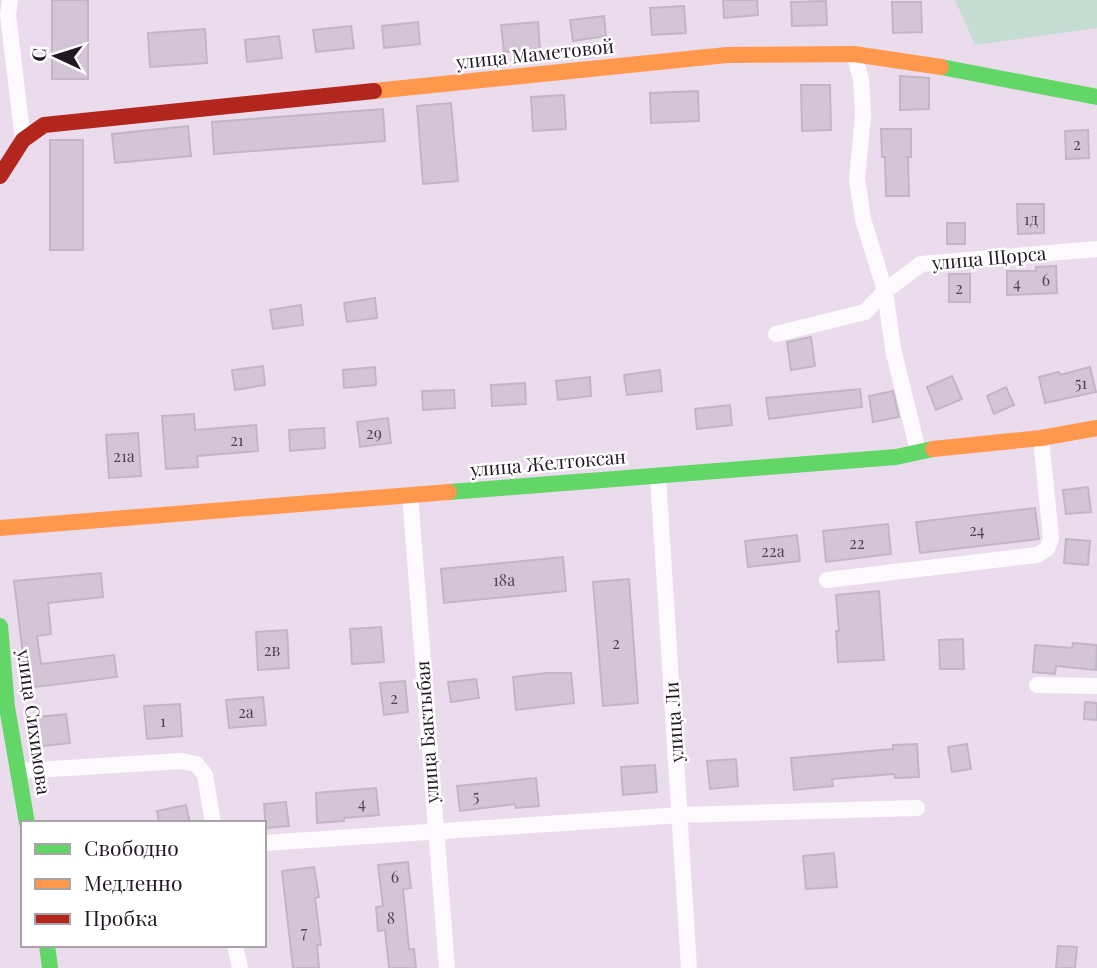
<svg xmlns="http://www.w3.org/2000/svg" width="1097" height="968" font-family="'Playfair Display',serif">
	<rect width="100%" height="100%" fill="#eadcec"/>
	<path fill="#c6ddd3" d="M955,0H1097V28L975,45Z"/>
	<path fill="#d3c5d6" stroke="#c1b6c3" stroke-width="2" d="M52,0H88V79H52Z
		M723,0H757L758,15L724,18Z
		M826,1L827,25L792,26L791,2Z
		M892,2H921L922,32L893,33Z
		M684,6L686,33L652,35L650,8Z
		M604,16L606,36L573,41L570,20Z
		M418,22L420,44L384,48L382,26Z
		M538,22L540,49L504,52L501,25Z
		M351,26L354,48L316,52L313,30Z
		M205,29L207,63L150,67L148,33Z
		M279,36L282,58L247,62L245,40Z
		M900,76L929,78V109L900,110Z
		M801,85H830L831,130L802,131Z
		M698,91L699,121L651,123L650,93Z
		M564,95L566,129L533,131L531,97Z
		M451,103L458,181L423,184L417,106Z
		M383,109L385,141L214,154L212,122Z
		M188,126L191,156L115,163L112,134Z
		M881,129H911V157H908L909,196H886L885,157H882Z
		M1088,130L1089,158L1066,159L1065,131Z
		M50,140H83V250H50Z
		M1017,204H1044V233L1018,234Z
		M947,223H965V244H947Z
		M1056,266L1057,293L1007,295V271H1036V267Z
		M949,274H970V302H949Z
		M375,298L377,318L347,322L344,303Z
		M301,305L303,325L273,329L270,310Z
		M811,337L815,366L791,370L787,342Z
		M263,366L265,385L235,390L232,370Z
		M375,367L376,385L344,388L343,370Z
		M1090,367L1096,392L1045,403L1039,377L1059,372L1060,375Z
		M660,370L662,391L627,395L624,375Z
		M952,376L962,399L936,410L927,387Z
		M590,377L591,396L558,400L556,381Z
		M525,383L526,404L492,406L491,385Z
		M1006,387L1014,405L994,414L987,396Z
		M860,389L862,407L769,419L766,398Z
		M454,390L455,408L423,410L422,391Z
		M893,391L899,417L873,422L869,396Z
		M730,405L732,425L697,429L695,409Z
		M194,414L195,430L256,425L258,451L197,456L198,467L166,469L162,416Z
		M388,418L391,443L360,447L357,422Z
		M324,428L325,448L290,451L289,430Z
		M138,433L141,476L109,478L106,435Z
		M1088,487L1091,512L1066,514L1063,490Z
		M1035,508L1039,539L920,553L916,522Z
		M888,524L891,554L826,562L823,531Z
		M797,535L800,561L748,567L745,541Z
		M1066,539L1090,541L1088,565L1064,563Z
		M563,557L566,591L444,603L441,569Z
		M101,573L103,597L48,603L51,634L37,636L41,664L114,655L117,677L27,688L14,581Z
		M629,579L638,703L603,706L593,582Z
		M879,591L884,660L838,662L836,631H839L836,595Z
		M381,627L384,662L352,664L350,629Z
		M287,630L289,668L258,670L256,632Z
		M963,639L964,669H940L939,640Z
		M1073,643L1097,645L1096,670L1056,666L1055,674L1033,672L1035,645L1072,648Z
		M547,673H571L574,703L516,710L513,677Z
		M476,679L479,698L451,702L448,682Z
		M405,681L408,712L384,715L380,683Z
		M263,697L266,725L229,728L226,700Z
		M1085,702L1097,703V720L1084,719Z
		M180,704L182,736L147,739L144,706Z
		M66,714L70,743L33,747L29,718Z
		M917,744L919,777L895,778L894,774L832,779L833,786L794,790L791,758L893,749V745Z
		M967,744L971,769L952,772L948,747Z
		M736,759L738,786L710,789L707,761Z
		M655,765L657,792L623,795L621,767Z
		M536,778L539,806L516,808L515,804L460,811L457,786Z
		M376,788L379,815L344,818V821L317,823L316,793Z
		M286,802L289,826L266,828L264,804Z
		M186,805L190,823H159L157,811Z
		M834,853L837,887L806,889L803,856Z
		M408,862L411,888L403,889L409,949H414L416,968H389L385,930L378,931L376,907L383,906L378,865Z
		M314,867L319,897L315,898L321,945H317L319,968H293L282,871Z
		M1058,946L1077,947L1075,968H1056Z"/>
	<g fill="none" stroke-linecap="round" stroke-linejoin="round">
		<path stroke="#fcfafc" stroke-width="16" d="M10,0L8,15L23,140
			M854,54L861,79L863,116L857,179L863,219L885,291L893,349L918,451
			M776,334L865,312L885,291L921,264L1097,249
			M658,476L689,968
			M410,495L447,968
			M827,580L1037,555L1047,549L1051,538L1041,438
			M1037,685L1097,686
			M19,771L181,761L196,764L205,775L213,823
			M264,843L681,815L917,808
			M235,945L240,968"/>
		<path stroke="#63d668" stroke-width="16" d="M941,67L1097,97
			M449,492L896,457L933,449
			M0,626L7,707L27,823
			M47,945L50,968"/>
		<path stroke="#ff974d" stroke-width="16" d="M374,91L727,55L854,54L941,67
			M933,449L1041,438L1097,428
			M0,528L449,492"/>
		<path stroke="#b3261e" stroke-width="16" d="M0,176L23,140L44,125L374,91"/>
	</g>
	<g text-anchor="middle" stroke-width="5" stroke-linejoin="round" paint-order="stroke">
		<g font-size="16" fill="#4f4451">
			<text x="1077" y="150">2</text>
			<text x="1031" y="225">1д</text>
			<text x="1046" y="286">6</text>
			<text x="1017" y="289">4</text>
			<text x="959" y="294">2</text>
			<text x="1081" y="389">51</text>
			<text x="374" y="439">29</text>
			<text x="237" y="446">21</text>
			<text x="124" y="462">21а</text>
			<text x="977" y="536">24</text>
			<text x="857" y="549">22</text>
			<text x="773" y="557">22а</text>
			<text x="504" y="586">18а</text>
			<text x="616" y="649">2</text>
			<text x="272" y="656">2в</text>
			<text x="394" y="704">2</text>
			<text x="246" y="718">2а</text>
			<text x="163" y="727">1</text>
			<text x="476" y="802">5</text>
			<text x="362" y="809">4</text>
			<text x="395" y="883">6</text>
			<text x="391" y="924">8</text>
			<text x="304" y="938">7</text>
		</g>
		<g font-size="19" fill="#221823" stroke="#fff">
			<text transform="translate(535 54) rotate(-6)" y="7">улица Маметовой</text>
			<text transform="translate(989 258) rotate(-5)" y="7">улица Щорса</text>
			<text transform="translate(548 463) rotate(-5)" y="7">улица Желтоксан</text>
			<text transform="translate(34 722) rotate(82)" y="7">улица Сихимова</text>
			<text transform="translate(674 722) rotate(-94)" y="7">улица Ли</text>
			<text transform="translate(427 732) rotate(-94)" y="7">улица Бактыбая</text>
		</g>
	</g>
	<rect x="21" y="821" width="245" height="126" fill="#ffffff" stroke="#a7a3a7" stroke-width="2"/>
	<rect x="35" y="844" width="35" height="10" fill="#63d668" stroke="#a7a3a7" stroke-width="2"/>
	<text x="84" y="856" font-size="21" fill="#221823">Свободно</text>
	<rect x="35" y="879" width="35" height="10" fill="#ff974d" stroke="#a7a3a7" stroke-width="2"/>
	<text x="84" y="891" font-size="21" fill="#221823">Медленно</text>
	<rect x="35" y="914" width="35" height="10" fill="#b3261e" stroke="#a7a3a7" stroke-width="2"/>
	<text x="84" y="926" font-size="21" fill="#221823">Пробка</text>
	<g transform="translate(56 56) rotate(274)" stroke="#ffffff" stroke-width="5" paint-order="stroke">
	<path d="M0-5L12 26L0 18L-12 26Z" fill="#221823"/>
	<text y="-10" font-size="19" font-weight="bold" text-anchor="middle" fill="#221823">С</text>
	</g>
</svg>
